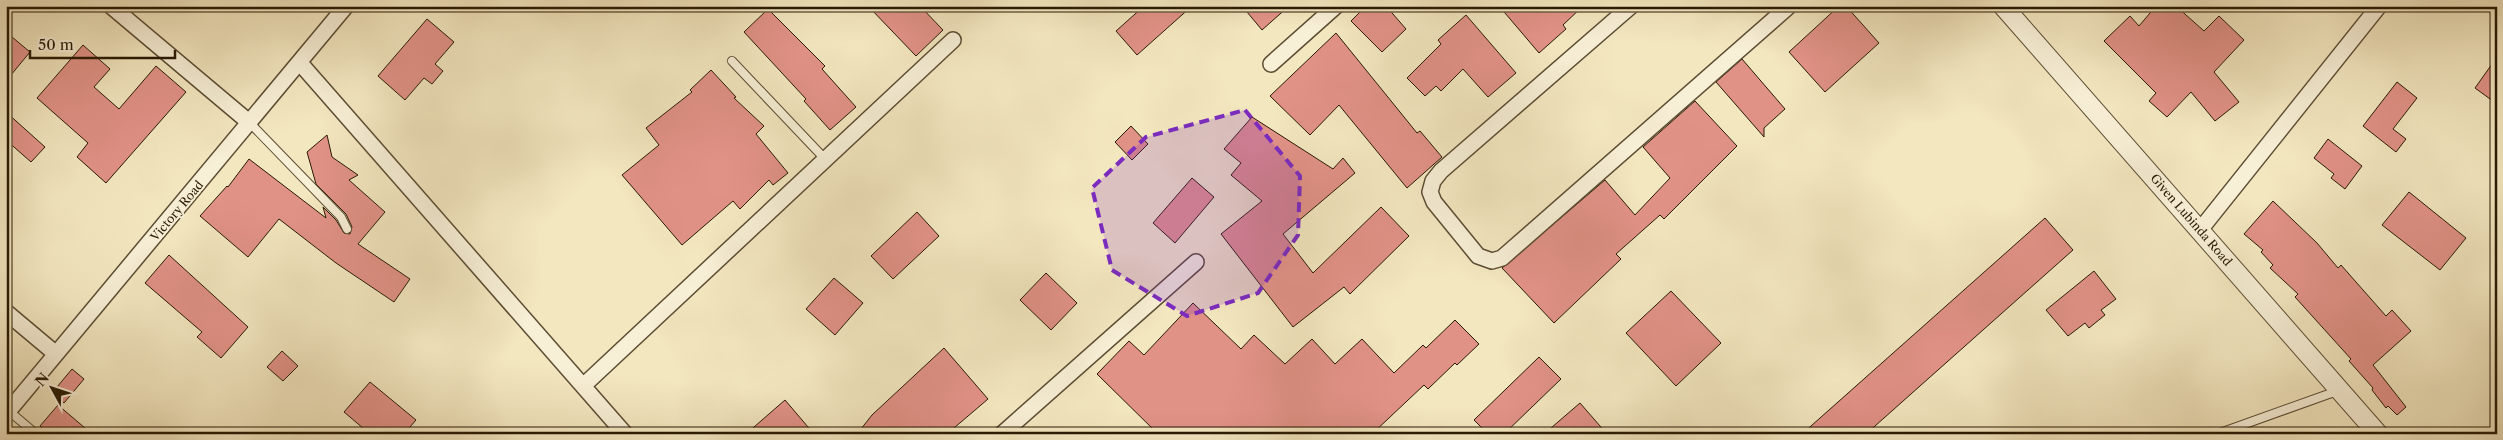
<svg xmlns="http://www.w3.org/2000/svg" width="2503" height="440" font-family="'Libre Caslon Text',serif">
	<rect width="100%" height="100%" fill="#f3e7c0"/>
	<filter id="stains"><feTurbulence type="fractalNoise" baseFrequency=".004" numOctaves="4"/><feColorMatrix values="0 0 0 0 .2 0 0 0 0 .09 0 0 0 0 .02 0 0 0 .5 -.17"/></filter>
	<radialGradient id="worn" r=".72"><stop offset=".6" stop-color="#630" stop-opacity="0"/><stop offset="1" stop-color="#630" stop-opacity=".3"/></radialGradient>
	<path fill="#e19287" stroke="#291a04" d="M868,6H920L943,30L916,56Z
		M1144,6H1192L1137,55L1116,31Z
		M1242,6H1289L1262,30Z
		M1366,6H1386L1406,29L1382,52L1351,21Z
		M1499,6H1583L1563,25L1566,29L1539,53Z
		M1839,6H1846L1879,43L1825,92L1789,52Z
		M2156,6H2176L2204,31L2219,16L2244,40L2214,72L2239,102L2215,121L2191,92L2167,117L2149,101L2156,93L2104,41L2130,16L2139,26Z
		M768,9L825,66L822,69L856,107L830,130L804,101L806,99L744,32Z
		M1466,15L1516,73L1488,97L1463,69L1441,91L1436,86L1425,96L1407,78L1441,44L1438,40Z
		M427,19L454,42L435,64L443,71L432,84L424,78L405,100L378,76Z
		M6,32L30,52L6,81Z
		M1336,33L1417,133L1420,131L1442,157L1407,188L1339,105L1310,135L1270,96Z
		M83,45L110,69L94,87L119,109L156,66L186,92L106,183L77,157L88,143L37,98Z
		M2497,57V104L2475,88Z
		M1742,59L1785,109L1764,128V137L1716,82Z
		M711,70L736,97L734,98L764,126L756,134L788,173L773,185L769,180L740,209L733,201L682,245L622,175L659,145L646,128L692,92L690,90Z
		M2397,82L2417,98L2393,129L2406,139L2396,152L2363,126Z
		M1695,101L1737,146L1664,219L1660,215L1616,254L1621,259L1554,323L1502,268L1605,180L1635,215L1670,178L1643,147Z
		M6,112L45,147L31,162L6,140Z
		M1252,117L1333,169L1343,158L1355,173L1283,234L1313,273L1381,207L1409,236L1350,294L1344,287L1293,327L1221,234L1262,201L1231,175L1241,163L1224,149Z
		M1131,126L1148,144L1132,160L1115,142Z
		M327,135L332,157L358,175L349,180L385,212L358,244L410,279L394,302L336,263L279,219L248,257L200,216L227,186L228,187L249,159L326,218L323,207L336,220L344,233L350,234L352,227L346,214L316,184L307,152Z
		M2328,139L2362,166L2345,189L2331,178L2334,174L2314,158Z
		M1192,178L1214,197L1175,243L1153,223Z
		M2409,192L2466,238L2440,270L2382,225Z
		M2273,201L2317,243L2338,268L2341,265L2386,316L2392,310L2411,331L2373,365L2406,407L2397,415L2388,406L2386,408L2372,390L2373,388L2349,361L2351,359L2295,297L2298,294L2270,268L2273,265L2261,252L2263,250L2244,234Z
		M917,212L939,236L893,279L871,256Z
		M2045,218L2073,250L1866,434H1802Z
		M169,255L248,327L221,358L197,337L202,332L145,283Z
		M2094,271L2116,299L2101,310L2105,315L2089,328L2085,323L2068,336L2046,310Z
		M1046,273L1077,303L1051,330L1020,300Z
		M834,278L863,303L835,335L806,309Z
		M1671,291L1721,343L1676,386L1626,333Z
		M1193,303L1241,349L1254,335L1285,364L1312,339L1335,364L1362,339L1394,373L1423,345L1426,348L1455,320L1479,344L1457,365L1455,363L1428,389L1424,385L1372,434H1158L1097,374L1129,341L1144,355Z
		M944,348L988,399L947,434H857L872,415Z
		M282,351L298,366L283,381L267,367Z
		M1539,357L1561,379L1504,434H1488L1474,420Z
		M72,369L84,379L64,403L52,393Z
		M370,382L416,420L404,434H370L344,412Z
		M785,400L814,434H746Z
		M1580,403L1607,434H1544Z
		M58,405L92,434H49L40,426Z"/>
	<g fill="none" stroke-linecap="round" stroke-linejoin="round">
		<defs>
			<path id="service" d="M732,61L825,159
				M250,123L341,217L347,229
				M9,411L36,434
				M2217,434L2340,390
				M2496,434L2497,433"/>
			<path id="minor" d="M111,6L250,123
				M1631,6L1441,171L1433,181L1430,192L1434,202L1478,256L1492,261L1502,258L1789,6
				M300,63L625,434
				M1271,64L1336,6
				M2200,230L2379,6
				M6,312L56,354
				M583,386L953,40
				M6,414L346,6
				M1002,434L1196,262"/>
			<path id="tertiary" d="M2003,6L2378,434"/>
		</defs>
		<use href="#service" stroke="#5c4d33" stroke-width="10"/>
		<use href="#minor" stroke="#5c4d33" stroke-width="18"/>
		<use href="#tertiary" stroke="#5c4d33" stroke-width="21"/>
		<use href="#service" stroke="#f7efd6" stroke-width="8"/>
		<use href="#minor" stroke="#f7efd6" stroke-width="15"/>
		<use href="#tertiary" stroke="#f7efd6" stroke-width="19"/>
	</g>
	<path fill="#7b2cbf" fill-opacity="0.2" stroke="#7b2cbf" stroke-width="4" stroke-dasharray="10 6" stroke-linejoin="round" d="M1245,110L1300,176L1298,235L1258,293L1187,316L1112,270L1092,188L1146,137Z"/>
	<g text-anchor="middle" stroke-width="4" stroke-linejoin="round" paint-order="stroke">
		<g font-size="12" fill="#291a04" stroke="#f7efd6">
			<text transform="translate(177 211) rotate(-50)" y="4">Victory Road</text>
			<text transform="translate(2191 220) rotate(49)" y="4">Given Lubinda Road</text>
		</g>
	</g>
	<rect width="2503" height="440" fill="none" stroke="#f3e7c0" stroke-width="25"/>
	<rect x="8" y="8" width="2488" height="425" fill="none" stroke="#291a04" stroke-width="2.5"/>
	<rect x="12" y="12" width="2478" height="415" fill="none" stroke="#291a04"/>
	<g transform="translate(52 388) rotate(310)" stroke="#f7efd6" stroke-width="4" paint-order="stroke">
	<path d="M0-4L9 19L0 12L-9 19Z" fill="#291a04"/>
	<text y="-8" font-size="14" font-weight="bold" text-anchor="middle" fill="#291a04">N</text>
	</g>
	<path d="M30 50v8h145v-8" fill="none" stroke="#291a04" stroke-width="2.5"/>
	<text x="38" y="50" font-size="15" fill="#291a04" stroke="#f7efd6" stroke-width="4" paint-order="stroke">50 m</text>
	<rect width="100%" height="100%" filter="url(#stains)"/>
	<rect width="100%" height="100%" fill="url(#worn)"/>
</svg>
